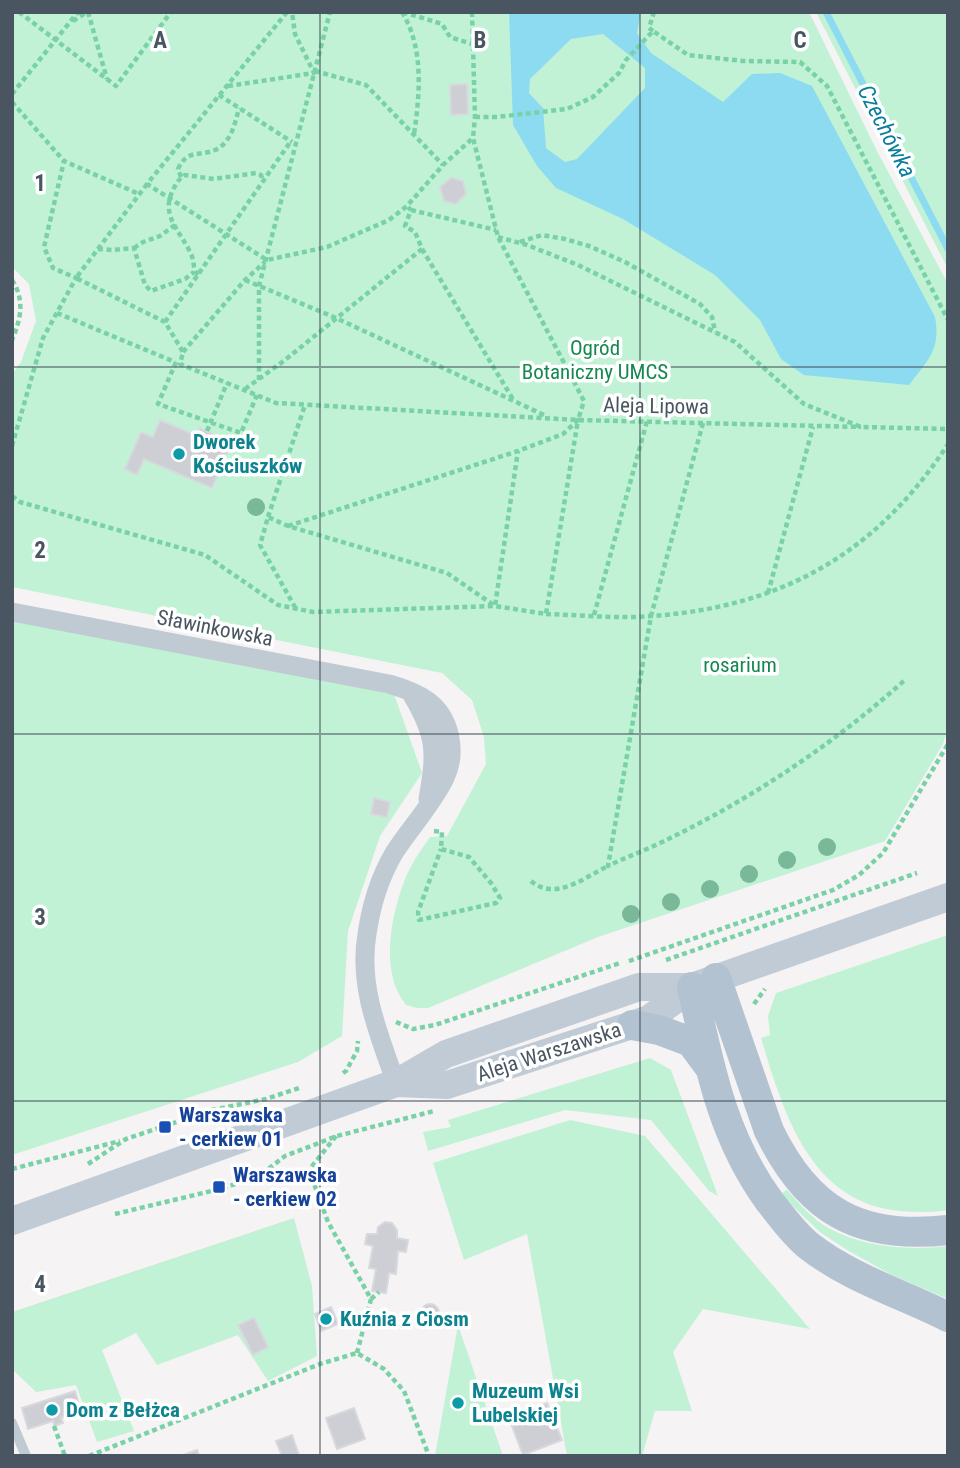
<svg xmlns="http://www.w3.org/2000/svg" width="960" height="1468" font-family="'Roboto Condensed',sans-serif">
	<rect width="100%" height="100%" fill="#f5f3f3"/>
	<path fill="#c1f2d5" d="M12,12H809L877,151L948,284V726L943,744L885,841L598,937L428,1008H417L406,1005C379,972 391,916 405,879C411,864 421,850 430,837L447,836L486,764L484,737L472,700L442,673L12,587V374L21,362L36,321L29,284L12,267Z
		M816,12H948V269Z
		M12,621L394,694L422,773L380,836L348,931L342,1036L298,1062L12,1155Z
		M948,935V1210C932,1213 915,1212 899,1211C809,1202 783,1111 761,1038L770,1035L768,1016L776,993Z
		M650,1058L671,1070L718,1196L709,1191L651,1120L565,1110L428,1151L423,1132L451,1127L448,1120Z
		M570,1120L645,1136L810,1329L703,1309L673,1352L692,1411H655L642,1456H567L527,1234L464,1260L433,1163Z
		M787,1190C798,1202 809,1215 822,1224C857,1247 908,1251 948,1246V1299L892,1275L847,1250L820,1232L780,1194Z
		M294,1218L312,1286L317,1356L268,1381L238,1335L157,1365L136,1333L102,1350L134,1431L97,1442L76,1385L36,1392L12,1369V1312Z
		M458,1325L503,1456H435Z"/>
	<path fill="#8ddbf0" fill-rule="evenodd" d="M509,12H641L637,33L651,53L723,102L752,74L780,73L812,86L935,317C941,350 928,360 909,385L804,375L781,359L760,320L715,275L623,219L556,188L537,166L513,125ZM603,34L645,68V88L577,159L565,162L546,148L543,108L529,93L530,79L571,39Z"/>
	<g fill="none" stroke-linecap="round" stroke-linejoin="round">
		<path stroke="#8ddbf0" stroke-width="7" d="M826,12L948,249"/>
	</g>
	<path fill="#cdcfd5" stroke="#d7d9de" stroke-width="2" d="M467,84L468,114L451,115L450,85Z
		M451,178L463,181L466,194L456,204L444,201L440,187Z
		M160,420L197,436L200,428L215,435L211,442L228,450L212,488L144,459L137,475L125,469L141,432L153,437Z
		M374,798L390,802L387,817L371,814Z
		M385,1222L392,1223L397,1230V1238L408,1240L406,1252L398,1251L396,1274L389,1273L386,1293L372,1291L376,1269L369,1268L373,1246L365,1244L367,1234H377L378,1227Z
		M421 1313a9 9 0 1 1 18 0a9 9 0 1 1-18 0Z
		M331,1307L338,1324L321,1331L315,1314Z
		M254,1318L268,1347L253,1355L238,1325Z
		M75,1391L81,1412L61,1418L63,1423L54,1426L53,1421L28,1429L22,1408Z
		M547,1403L562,1440L523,1455L509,1418Z
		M354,1408L365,1439L337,1449L326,1418Z
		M292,1435L299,1455L282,1456L276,1441Z
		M197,1450L199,1456H181Z"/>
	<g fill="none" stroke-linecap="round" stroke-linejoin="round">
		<path stroke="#78d2a6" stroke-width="4.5" stroke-dasharray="5 3.5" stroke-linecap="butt" d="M19,12L116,86L171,12
			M88,12L107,79
			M287,12L147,184L267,260L327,247L389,220L407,206L443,165L473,138
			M402,12C424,48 420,94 414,134
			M403,12L442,24L450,37L472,44
			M472,12L475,117L473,138L498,237L584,401L578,420
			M73,21L87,12
			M653,31L649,28L654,12
			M315,71L366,85L443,165
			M228,86L314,73L295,34L292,12
			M12,94L78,12
			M219,95L292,142
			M12,102L64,161L139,194
			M475,117H497L567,109L593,97L619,73L626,60L653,31L688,55L743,61L800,62L827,86L948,320
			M181,177L178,169C188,148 199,157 215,150C231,143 235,124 239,108
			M147,184L76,278L165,322L183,352L180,364L276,403L578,420L861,427
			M411,210L496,230
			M498,237L527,245L578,265L735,342L804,404L861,427L948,429
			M520,242L542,235L565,239L589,246L625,262L700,304L712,317L715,332
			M134,248L143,242L160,236L175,225
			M98,249L112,250L134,248L145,285L151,291L185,279L194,272
			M422,249L514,401
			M198,275C192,269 195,262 191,254C180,230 159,215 174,188C177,182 179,179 185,175L214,179L256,173L261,175L263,181
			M12,280C25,300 21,319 12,340
			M245,280L336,318L544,415
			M57,313L175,362
			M165,322L291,141
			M183,352L245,280L265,262
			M176,362L158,404L241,433L257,395
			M259,380V286L330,12
			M245,389L285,360L422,249L415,232L405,226L411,210L407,206
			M703,423L651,616L608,866C626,857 644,851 662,842C750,800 834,744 906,679
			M207,431L227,383
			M12,446L43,338L76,278L53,268L44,247L64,161
			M12,496L20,502L205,555L278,605L313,612L495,606L518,451
			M268,517L305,405
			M288,526L518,451L563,434L578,420L546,614L495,606L447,573L288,526L268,517L260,545L296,609
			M768,593L813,427
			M546,614C581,615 617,619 652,616C782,607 877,553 948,444
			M594,615L647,421
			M434,831L442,832L441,849L469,857L491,883L500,898L496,903L419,920L418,912L441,849
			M531,881C555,902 585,877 608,866
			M666,960L917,873
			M629,961L833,890L859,875L883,853L948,744
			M754,1004L765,989
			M396,1022L413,1029L435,1025L620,963
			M343,1073L346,1071L357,1051L358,1041
			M336,1136L309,1170L328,1222L371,1299L379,1292
			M88,1164L126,1139L212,1110L266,1099L302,1087
			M12,1169L120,1141
			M115,1214L220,1189L258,1177L285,1156L337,1136L434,1111
			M357,1353L371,1299
			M54,1426L65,1456
			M89,1456L320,1364L357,1353L384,1369L404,1391L429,1456"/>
		<path stroke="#c0cad2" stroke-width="10" d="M12,1423L26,1456"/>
		<path stroke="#c0cad2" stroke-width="19" d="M12,612L389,684C403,688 417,693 428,701C451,718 457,753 445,778C432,805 410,828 394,853C380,877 371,906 367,934C358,986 379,1035 396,1083
			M412,695C437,737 436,753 428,799"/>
		<path stroke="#c0cbd6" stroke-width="28" d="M396,1083L447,1085L632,1025L649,1019L692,987L948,897
			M12,1221L396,1083L446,1054L639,987H692"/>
		<path stroke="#b2c2d1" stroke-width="30" d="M716,978L769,1131C808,1211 859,1240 948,1230
			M692,987C709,1065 722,1137 770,1202C782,1217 794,1234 809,1246C850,1278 902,1294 948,1317
			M632,1025L659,1030L691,1042L708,1065"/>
	</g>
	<g fill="#79b899">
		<circle cx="256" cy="507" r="9"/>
		<circle cx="827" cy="847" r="9"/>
		<circle cx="787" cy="860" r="9"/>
		<circle cx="749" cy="874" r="9"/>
		<circle cx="710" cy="889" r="9"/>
		<circle cx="671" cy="902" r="9"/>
		<circle cx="631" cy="914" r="9"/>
	</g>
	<path fill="none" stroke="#495661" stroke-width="2" stroke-opacity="0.55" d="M320,12V1456M640,12V1456M12,367H948M12,734H948M12,1101H948"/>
	<g fill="#0f9aa8" stroke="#fff" stroke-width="2.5">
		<circle cx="179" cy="454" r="7"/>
		<circle cx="326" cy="1319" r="7"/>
		<circle cx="458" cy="1403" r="7"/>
		<circle cx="52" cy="1410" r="7"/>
	</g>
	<g fill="#1a4fb4" stroke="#fff" stroke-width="2.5">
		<rect x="158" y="1120" width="14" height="14" rx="3.5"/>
		<rect x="212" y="1180" width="14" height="14" rx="3.5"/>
	</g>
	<g text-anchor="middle" stroke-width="7" stroke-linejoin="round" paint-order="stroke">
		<g font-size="21" fill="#14884f" stroke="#fff">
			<text x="595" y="355">Ogród<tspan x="595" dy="24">Botaniczny UMCS</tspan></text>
			<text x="740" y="672">rosarium</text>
		</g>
		<g font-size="21" fill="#495661" stroke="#fff">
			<text transform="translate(656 406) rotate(1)" y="7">Aleja Lipowa</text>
			<text transform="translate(215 628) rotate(11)" y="7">Sławinkowska</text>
			<text transform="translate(549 1052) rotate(-18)" y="7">Aleja Warszawska</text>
		</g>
		<g font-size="21" font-weight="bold" fill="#0d838f" stroke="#fff" text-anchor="start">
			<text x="193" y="449">Dworek<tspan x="193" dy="24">Kościuszków</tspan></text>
			<text x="340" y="1326">Kuźnia z Ciosm</text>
			<text x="472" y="1398">Muzeum Wsi<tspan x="472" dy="24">Lubelskiej</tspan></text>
			<text x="66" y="1417">Dom z Bełżca</text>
		</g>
		<g font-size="21" font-weight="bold" fill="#164399" stroke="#fff" text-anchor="start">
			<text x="179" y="1122">Warszawska<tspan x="179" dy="24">- cerkiew 01</tspan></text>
			<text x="233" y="1182">Warszawska<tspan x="233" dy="24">- cerkiew 02</tspan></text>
		</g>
		<g font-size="23" font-style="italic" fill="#087d9d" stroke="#fff">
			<text transform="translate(887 131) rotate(63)" y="8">Czechówka</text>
		</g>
	</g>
	<g font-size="23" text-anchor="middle" font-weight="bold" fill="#495661" stroke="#fff" stroke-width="7" stroke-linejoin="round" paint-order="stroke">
		<text x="160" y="48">A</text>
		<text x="480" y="48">B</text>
		<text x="800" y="48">C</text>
		<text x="40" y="191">1</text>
		<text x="40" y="558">2</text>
		<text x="40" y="925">3</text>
		<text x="40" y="1292">4</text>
	</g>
	<rect width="960" height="1468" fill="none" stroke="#495661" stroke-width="28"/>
</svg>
